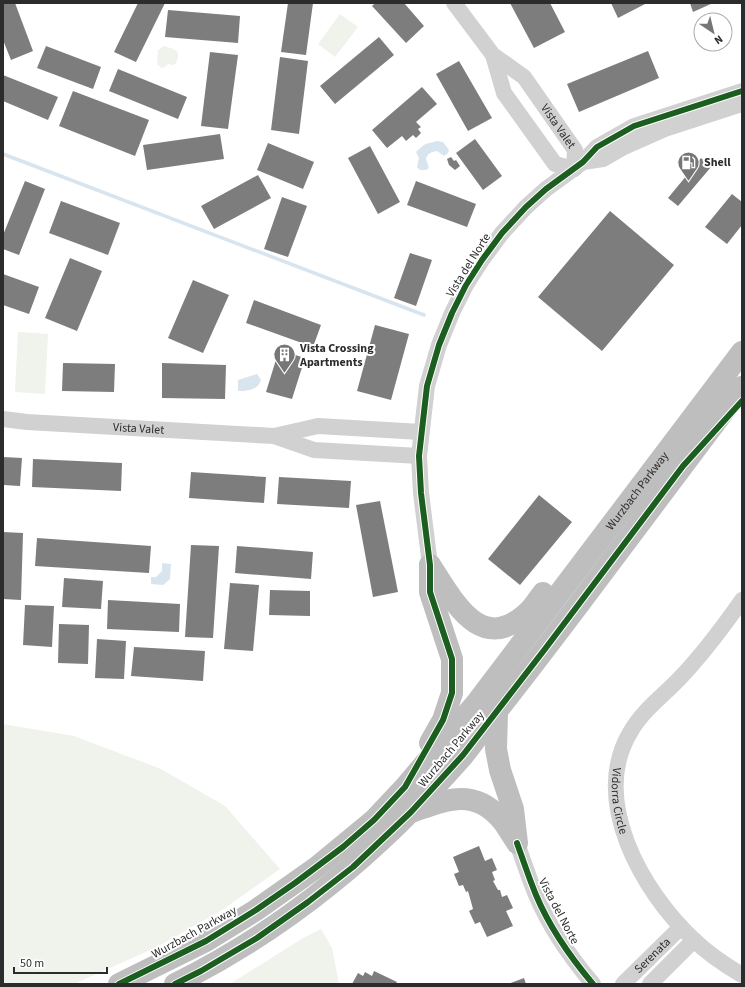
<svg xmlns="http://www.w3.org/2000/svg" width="745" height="987" font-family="'Source Sans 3',sans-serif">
	<rect width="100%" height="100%" fill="#fff"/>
	<path fill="#eff3eb" d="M340,14L358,27L335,57L318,44Z
		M164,46C175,50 182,49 176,63L173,65L168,64L165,67L161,68L157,64L158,50Z
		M18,332L48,334L45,394L15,392Z
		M3,724L74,736L161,769L225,806L280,869L222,910L157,947L74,984H3Z
		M321,929L332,948L339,984H230L303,938Z"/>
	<path fill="#d8e5ef" d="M437,141L443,142L449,150L448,153L444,156L437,151C431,152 428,153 426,159L429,168L426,170H420L417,167L419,158L416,152C420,148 425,143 430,143C433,142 435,142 437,141Z
		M257,374L261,380C258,390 248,391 238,391V380Z
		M162,563L171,564L170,579L163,585L151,584V577H156L162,571Z"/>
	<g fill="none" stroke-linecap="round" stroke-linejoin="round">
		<path stroke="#d8e5ef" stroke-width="3.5" d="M3,154L424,315"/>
	</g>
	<path fill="#7d7d7d" d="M3,3H15L33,51L11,60L3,40Z
		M138,3H165L136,62L114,52Z
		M288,3H313L306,55L281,52Z
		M375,3H404L424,26L406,43L372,6Z
		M510,3H550L565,32L534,48Z
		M611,3H647L618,18Z
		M690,3H713L693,12Z
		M168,10L240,16L238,43L165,37Z
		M379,37L394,55L335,104L320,86Z
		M46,46L101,67L93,89L37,68Z
		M648,51L659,78L579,112L567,84Z
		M210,52L238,55L228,129L201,126Z
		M280,57L308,61L299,134L271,130Z
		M459,61L492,118L468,131L436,74Z
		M118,69L187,97L178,119L109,91Z
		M3,75L58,97L48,120L3,101Z
		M422,87L437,104L416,122L421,127L418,129L421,133L416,138L413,135L406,141L402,136L387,148L372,130Z
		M73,91L149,120L135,156L59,126Z
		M220,134L224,159L147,170L143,145Z
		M475,139L502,176L483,190L456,153Z
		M268,143L314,162L303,189L257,170Z
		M370,146L400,202L378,214L348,158Z
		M451,157L454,161L456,160L460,166L455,170L449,165L447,159Z
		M701,158L711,167L678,206L668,198Z
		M258,175L271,198L214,229L201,206Z
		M25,181L45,189L19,255L3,249V235Z
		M416,181L476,204L467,227L407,205Z
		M732,194L742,202V225L727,244L705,227Z
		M282,197L307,206L288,257L264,249Z
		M61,201L120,223L108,255L49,233Z
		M610,211L674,265L602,351L538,297Z
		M410,253L432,260L416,306L394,298Z
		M70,258L102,271L77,331L45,318Z
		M3,274L39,287L29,314L3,305Z
		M193,280L229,295L203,353L168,338Z
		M254,300L321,325L313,347L246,323Z
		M375,325L409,334L391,400L357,391Z
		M279,350L305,358L292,399L266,392Z
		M63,363L115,364L114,392L62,391Z
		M162,363L226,365L225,399L162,398Z
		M3,457L22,458L20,486L3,485Z
		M33,459L122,463L121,491L32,487Z
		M191,472L266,477L264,503L189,498Z
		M279,477L351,481L349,508L277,504Z
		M539,495L572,522L520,585L488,559Z
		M380,501L398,592L373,597L356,505Z
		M3,532L23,533L21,600L3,599Z
		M37,538L151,546L149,573L35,566Z
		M191,545L219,546L213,638L185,637Z
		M237,546L313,552L311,579L235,573Z
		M64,578L103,581L101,609L62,607Z
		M230,583L259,585L253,651L224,649Z
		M270,590L310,591V616L269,615Z
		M108,600L180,604L179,632L107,629Z
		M25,605L54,606L52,647L23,645Z
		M59,624L89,625L88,664L58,663Z
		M97,639L126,641L124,679L95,678Z
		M134,647L205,651L203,681L131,676Z
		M479,846L485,861L492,858L497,870L492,872L495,880L493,881L498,890H500L502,897L507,895L513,908L506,911L513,926L487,937L480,922L475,924L469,911L473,909L468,891L466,892L463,885L459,886L454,874L459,872L453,857Z
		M374,971L397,982L396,984H352L358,973L363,976L365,972L372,976Z
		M524,978L526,984H508Z"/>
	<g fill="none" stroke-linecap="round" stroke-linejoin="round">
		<g stroke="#d1d1d1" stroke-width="16">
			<path id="s1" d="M454,3L493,55L524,77L575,150L574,169"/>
			<path d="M493,55L504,93L555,164L574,169"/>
			<path d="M583,162L603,159L622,148L665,129L742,104"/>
			<path id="s2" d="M3,419L27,422L274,436L318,426L421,432"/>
			<path d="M274,436L314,450L419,456"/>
			<path d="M430,565L421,493L419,456L427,386L439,345L452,313L466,285L482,260L502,233L526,207L546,189L583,162L597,147L634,126L742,91"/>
			<path id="s3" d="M742,600C723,627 703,654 680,678C663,696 643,710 631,731C589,799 642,891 693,939C707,953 725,965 742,975"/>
			<path d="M517,843C523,860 529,878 536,895C549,926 571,958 593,984"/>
			<path id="s4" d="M623,984L681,927"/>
			<path d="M650,984L694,940"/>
		</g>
		<g stroke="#bebebe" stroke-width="22">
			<path d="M430,565C454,601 481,658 530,610C535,605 539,598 543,593"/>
			<path d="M430,565V592L452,659V693L443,720L430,743"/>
			<path d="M497,712L496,749L500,770L513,809L517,843"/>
			<path d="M414,811C446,800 473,788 500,818C506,824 510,833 516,841"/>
			<path id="s5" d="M119,984L206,941L256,910L317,867L374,820L405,787L478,701L742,352"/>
			<path d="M175,984C288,928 379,851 462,757C475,741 487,724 500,707C526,674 551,641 576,608C632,534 687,460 742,387"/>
		</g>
		<defs>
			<path id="cycleway" d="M517,843C523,860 529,878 536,895C549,926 571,958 593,984
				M119,984L206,941L256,910L295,883L343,847L374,820L405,787L443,720L452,693V659L430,592V565L421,493L419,456L427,386L439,345L452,313L466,285L482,260L502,233L526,207L546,189L583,162L597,147L634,126L742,91
				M175,984L201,971L257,938L308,902L353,867L411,812L463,755L545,649L683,466L742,401"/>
		</defs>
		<use href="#cycleway" stroke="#fff" stroke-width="8"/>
		<use href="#cycleway" stroke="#1b5e20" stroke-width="6"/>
	</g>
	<defs>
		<symbol id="fuel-pin" viewBox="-11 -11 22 30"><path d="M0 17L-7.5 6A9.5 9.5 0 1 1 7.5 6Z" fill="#767676" stroke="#fff"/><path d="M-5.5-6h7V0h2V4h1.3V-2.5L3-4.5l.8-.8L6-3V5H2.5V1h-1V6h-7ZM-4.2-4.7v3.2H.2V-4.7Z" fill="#fff"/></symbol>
		<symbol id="building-pin" viewBox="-11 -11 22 30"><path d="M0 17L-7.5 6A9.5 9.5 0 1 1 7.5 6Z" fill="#767676" stroke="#fff"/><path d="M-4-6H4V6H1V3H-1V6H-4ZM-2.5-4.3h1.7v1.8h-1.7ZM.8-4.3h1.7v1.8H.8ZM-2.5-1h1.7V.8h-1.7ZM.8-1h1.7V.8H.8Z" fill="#fff"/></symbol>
	</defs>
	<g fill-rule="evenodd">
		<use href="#fuel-pin" x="676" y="150" width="25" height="34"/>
		<use href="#building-pin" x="272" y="342" width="25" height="34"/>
	</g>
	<g text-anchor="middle" stroke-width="4" stroke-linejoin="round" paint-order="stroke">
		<g font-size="12" fill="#2c2c2c" stroke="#fff">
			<text dy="4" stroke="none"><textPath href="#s1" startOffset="163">Vista Valet</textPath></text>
			<text transform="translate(468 265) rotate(-58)" y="4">Vista del Norte</text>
			<text dy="4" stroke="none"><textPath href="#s2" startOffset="136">Vista Valet</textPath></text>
			<text dy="4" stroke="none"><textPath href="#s5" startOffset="726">Wurzbach Parkway</textPath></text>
			<text transform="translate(451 749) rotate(-50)" y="4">Wurzbach Parkway</text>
			<text dy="4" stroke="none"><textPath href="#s3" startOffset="245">Vidorra Circle</textPath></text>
			<text transform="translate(559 911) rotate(62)" y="4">Vista del Norte</text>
			<text transform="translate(194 932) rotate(-29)" y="4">Wurzbach Parkway</text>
			<text dy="4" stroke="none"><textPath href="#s4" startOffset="41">Serenata</textPath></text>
		</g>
		<g font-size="12" font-weight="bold" fill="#2c2c2c" stroke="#fff" text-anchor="start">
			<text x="704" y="166">Shell</text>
			<text x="300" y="352">Vista Crossing<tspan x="300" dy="14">Apartments</tspan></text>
		</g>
	</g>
	<rect width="745" height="987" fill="none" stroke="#2c2c2c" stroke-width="8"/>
	<g transform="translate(713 32) rotate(145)"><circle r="19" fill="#ffffff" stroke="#ababab"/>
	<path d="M0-3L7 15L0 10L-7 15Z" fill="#767676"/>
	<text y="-6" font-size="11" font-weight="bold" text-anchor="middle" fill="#2c2c2c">N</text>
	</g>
	<path d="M14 967v6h93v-6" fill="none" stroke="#2c2c2c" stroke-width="2"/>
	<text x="20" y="967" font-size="12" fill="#2c2c2c" stroke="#ffffff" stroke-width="3" paint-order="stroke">50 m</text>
</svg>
